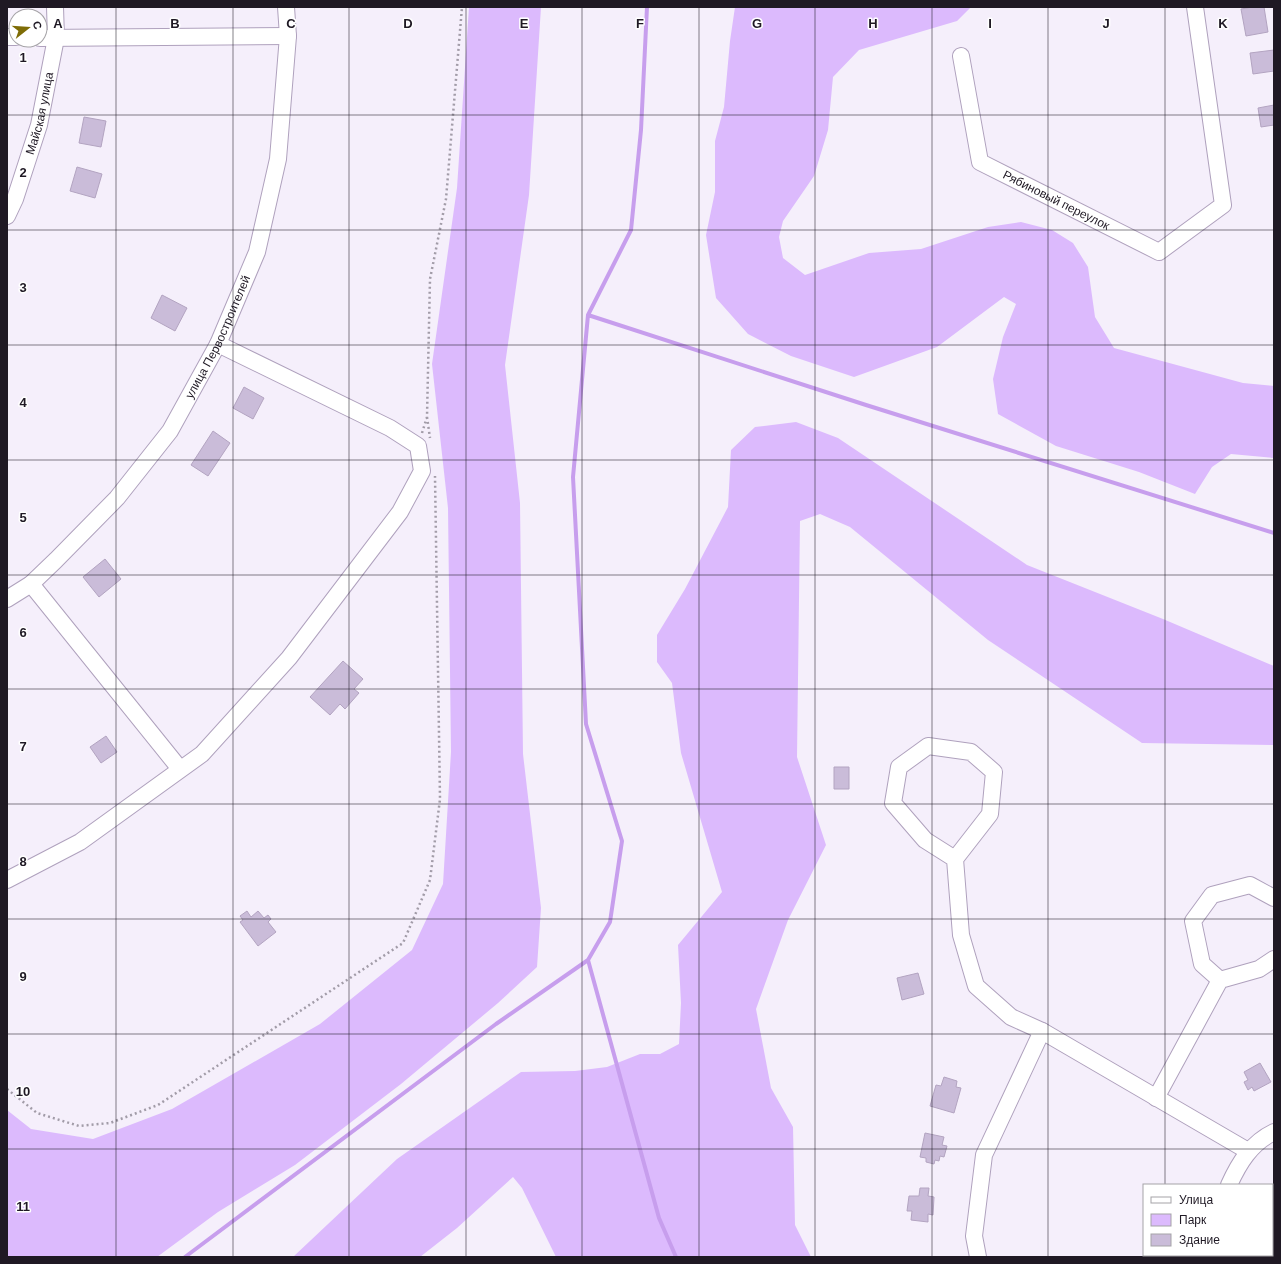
<svg xmlns="http://www.w3.org/2000/svg" width="1281" height="1264" font-family="Helvetica,sans-serif">
	<rect width="100%" height="100%" fill="#f5effb"/>
	<path fill="#dcbafd" d="M469,7H541L529,195L505,365L520,503L523,754L541,908L537,967L498,1003L401,1084L295,1165L218,1212L157,1257H7V1110L31,1129L93,1139L172,1109L320,1024L412,950L443,884L451,752L448,508L432,364L457,188Z
		M735,7H971L957,21L859,50L833,77L828,130L814,176L783,221L779,237L783,258L805,275L869,253L921,249L988,227L1021,222L1052,230L1073,243L1088,267L1095,317L1114,348L1243,383L1274,386V458L1231,454L1212,467L1195,494L1139,472L1056,446L998,414L993,379L1003,337L1016,304L1004,297L937,347L854,377L791,356L748,334L716,298L706,235L715,192V141L724,107L730,41Z
		M796,422L838,438L1027,565L1163,619L1274,666V745L1142,743L988,640L850,527L820,514L800,521L797,757L826,845L788,920L756,1009L771,1088L793,1127L795,1225L811,1257H556L522,1188L513,1177L457,1228L420,1257H293L397,1159L521,1072L575,1071L607,1067L640,1054H660L679,1044L681,1003L678,945L722,892L681,753L672,683L657,662V635L685,589L728,507L731,450L755,427Z"/>
	<g fill="none" stroke-linecap="round" stroke-linejoin="round">
		<path stroke="#c79eed" stroke-width="4" d="M647,7L641,130L631,230L588,315L573,477L586,724L622,841L610,922L588,960L659,1218L676,1257
			M588,315L866,405L1274,533
			M185,1257L496,1024L588,960"/>
	</g>
	<path fill="#cabcd9" stroke="#b3a4c1" d="M1253,7H1264L1268,32L1246,36L1241,9Z
		M1274,50V71L1253,74L1250,53Z
		M1274,105V125L1261,127L1258,108Z
		M84,117L106,121L101,147L79,143Z
		M77,167L102,174L95,198L70,191Z
		M162,295L187,308L175,331L151,318Z
		M244,387L264,398L253,419L233,408Z
		M213,431L230,443L208,476L191,465Z
		M105,559L121,579L99,597L83,577Z
		M343,661L363,679L354,689L359,693L345,709L340,704L330,715L310,697Z
		M106,736L117,752L101,763L90,747Z
		M834,767H849V789H834Z
		M247,911L251,917L258,911L264,918L268,915L271,919L268,922L276,932L258,946L240,922L243,920L240,916Z
		M918,973L924,994L902,1000L897,978Z
		M1260,1063L1271,1082L1254,1091L1252,1087L1248,1090L1244,1082L1248,1080L1244,1072Z
		M944,1077L957,1081L956,1087L961,1088L954,1113L930,1106L936,1085L941,1086Z
		M925,1133L944,1137L942,1145L947,1146L944,1157L940,1156L939,1161L935,1160L934,1164L926,1162V1158L920,1157Z
		M920,1188H929L928,1196L934,1197L933,1215L928,1214V1222L911,1220L912,1211H907L909,1196H919Z"/>
	<g fill="none" stroke-linecap="round" stroke-linejoin="round">
		<defs>
			<g id="minor">
				<path d="M7,37H16"/>
				<path d="M40,38L288,36"/>
				<path id="s1" d="M961,56L980,162L1159,252L1223,205L1195,7"/>
				<path id="s2" d="M7,216L15,199L39,125L56,38L55,7"/>
				<path d="M31,584L180,769"/>
				<path id="s3" d="M7,599L31,584L56,560L117,498L170,431L218,344L257,252L278,159L288,36L286,7"/>
				<path d="M955,859L925,840L893,803L899,767L928,746L971,752L994,772L990,814L955,859L961,935L976,986L1011,1017L1042,1031L1248,1151"/>
				<path d="M7,880L80,842L202,754L289,658L400,512L422,471L418,446L390,428L218,344"/>
				<path d="M1220,980L1202,964L1193,921L1212,895L1250,885L1274,898"/>
				<path d="M1156,1098L1220,980L1259,969L1274,959"/>
				<path d="M1229,1185C1239,1163 1251,1143 1274,1132"/>
				<path d="M1220,1255L1221,1257"/>
				<path d="M978,1257L974,1236L984,1155L1042,1031"/>
			</g>
		</defs>
		<use href="#minor" stroke="#afa1bd" stroke-width="18"/>
		<path stroke="#a29ca8" stroke-width="2.5" stroke-dasharray="2 3" stroke-linecap="butt" d="M427,417L430,438
			M422,433L427,417L430,279L446,199L462,7
			M7,1089L37,1113L79,1126L110,1123L158,1105L403,943L430,880L440,799L435,476"/>
		<use href="#minor" stroke="#fff" stroke-width="16"/>
	</g>
	<path fill="none" stroke="#1f1924" stroke-width="1" stroke-opacity="0.55" d="M116,7V1257M233,7V1257M349,7V1257M466,7V1257M582,7V1257M699,7V1257M815,7V1257M932,7V1257M1048,7V1257M1165,7V1185M7,115H1274M7,230H1274M7,345H1274M7,460H1274M7,575H1274M7,689H1274M7,804H1274M7,919H1274M7,1034H1274M7,1149H1274M1165,1255V1257"/>
	<g text-anchor="middle" stroke-width="3" stroke-linejoin="round" paint-order="stroke">
		<g font-size="12" fill="#1f1924" stroke="#fff">
			<text dy="4" stroke="none"><textPath href="#s2" startOffset="108">Майская улица</textPath></text>
			<text dy="4" stroke="none"><textPath href="#s1" startOffset="193">Рябиновый переулок</textPath></text>
			<text dy="4" stroke="none"><textPath href="#s3" startOffset="341">улица Первостроителей</textPath></text>
		</g>
	</g>
	<g font-size="13" text-anchor="middle" font-weight="bold" fill="#1f1924" stroke="#fff" stroke-width="3" stroke-linejoin="round" paint-order="stroke">
		<text x="58" y="28">A</text>
		<text x="175" y="28">B</text>
		<text x="291" y="28">C</text>
		<text x="408" y="28">D</text>
		<text x="524" y="28">E</text>
		<text x="640" y="28">F</text>
		<text x="757" y="28">G</text>
		<text x="873" y="28">H</text>
		<text x="990" y="28">I</text>
		<text x="1106" y="28">J</text>
		<text x="1223" y="28">K</text>
		<text x="23" y="62">1</text>
		<text x="23" y="177">2</text>
		<text x="23" y="292">3</text>
		<text x="23" y="407">4</text>
		<text x="23" y="522">5</text>
		<text x="23" y="637">6</text>
		<text x="23" y="751">7</text>
		<text x="23" y="866">8</text>
		<text x="23" y="981">9</text>
		<text x="23" y="1096">10</text>
		<text x="23" y="1211">11</text>
	</g>
	<rect width="1281" height="1264" fill="none" stroke="#1f1924" stroke-width="16"/>
	<rect x="1143" y="1184" width="130" height="72" fill="#ffffff" stroke="#a5a3a7"/>
	<rect x="1151" y="1197" width="20" height="6" fill="#ffffff" stroke="#a5a3a7"/>
	<text x="1179" y="1204" font-size="12" fill="#1f1924">Улица</text>
	<rect x="1151" y="1214" width="20" height="12" fill="#dcbafd" stroke="#a5a3a7"/>
	<text x="1179" y="1224" font-size="12" fill="#1f1924">Парк</text>
	<rect x="1151" y="1234" width="20" height="12" fill="#cabcd9" stroke="#a5a3a7"/>
	<text x="1179" y="1244" font-size="12" fill="#1f1924">Здание</text>
	<g transform="translate(28 28) rotate(73)"><circle r="19" fill="#ffffff" stroke="#a5a3a7"/>
	<path d="M0-3L7 15L0 10L-7 15Z" fill="#7e6c06"/>
	<text y="-6" font-size="11" font-weight="bold" text-anchor="middle" fill="#1f1924">С</text>
	</g>
</svg>
